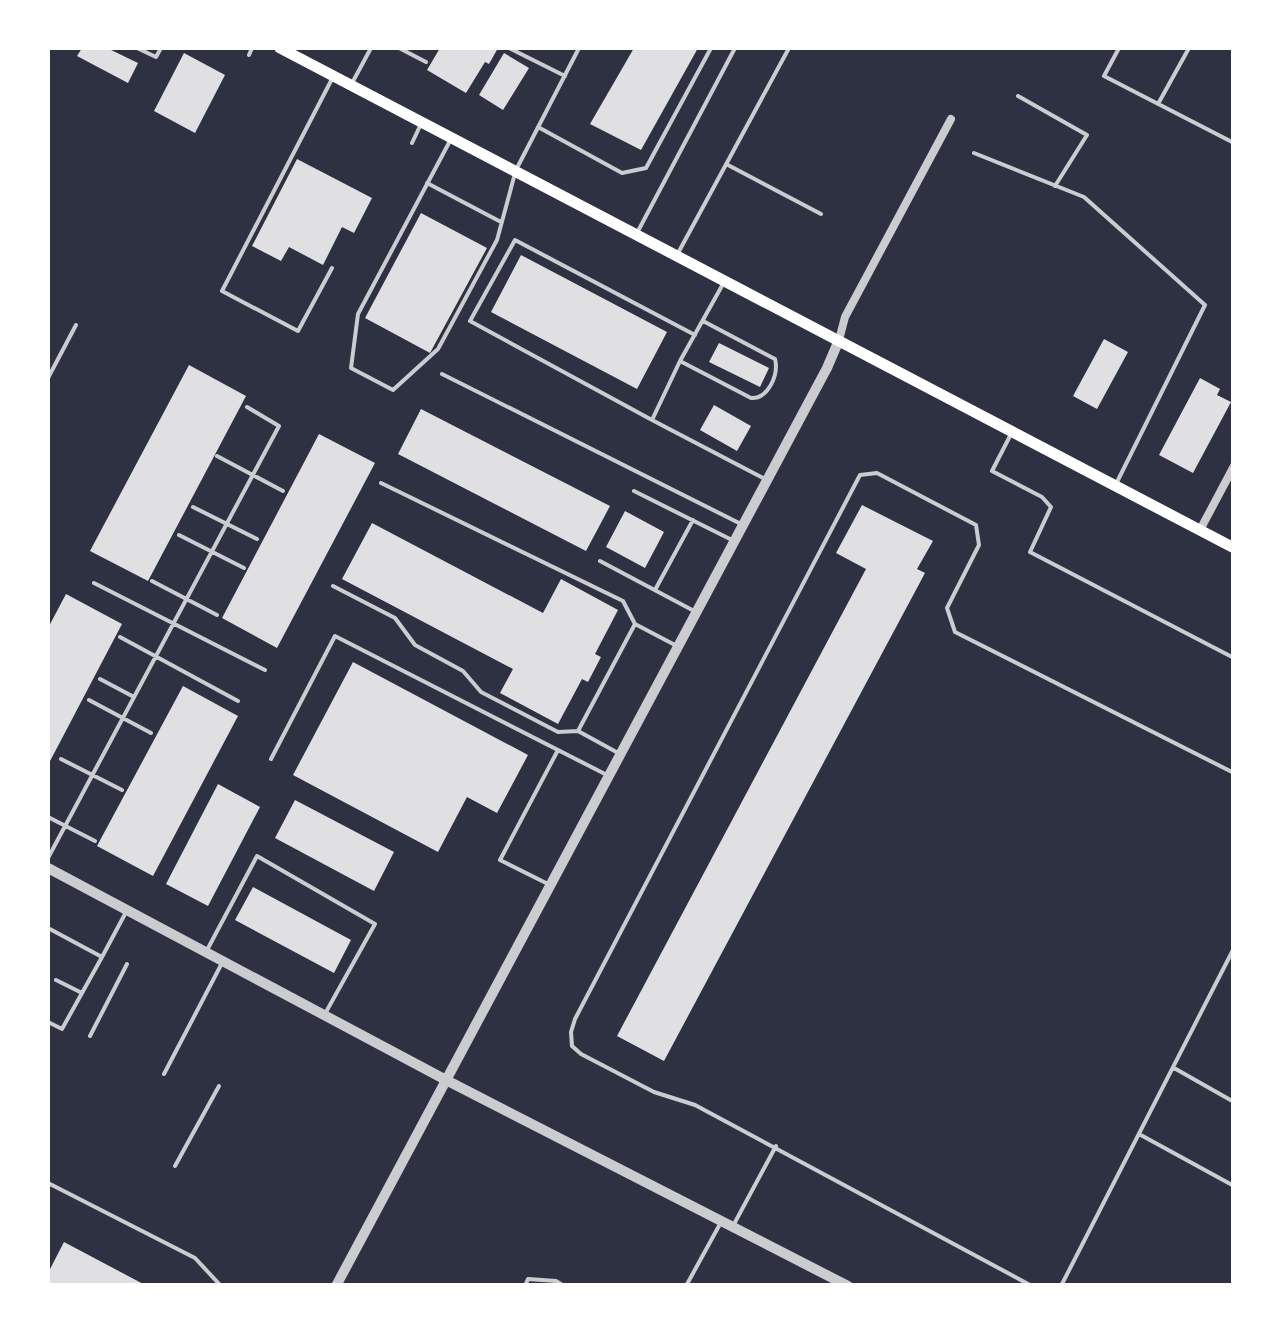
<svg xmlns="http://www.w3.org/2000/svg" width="1281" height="1333" font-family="'Work Sans',sans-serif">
	<rect width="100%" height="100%" fill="#2d3142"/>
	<path fill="#e0e0e3" d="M82,48H107L138,63L128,83L77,56Z
		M440,48H498L489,64L485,62L466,93L427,70Z
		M634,48H698L641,150L590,124Z
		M184,53L225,75L195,133L154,111Z
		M504,53L529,68L503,110L479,95Z
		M297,159L372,198L354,233L342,227L323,265L289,247L281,261L252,246Z
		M421,213L487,248L430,353L365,318Z
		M521,255L667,332L637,389L491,312Z
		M1104,339L1128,352L1097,409L1073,396Z
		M719,343L769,368L760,387L709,362Z
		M189,365L246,396L148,581L90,551Z
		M1200,378L1220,389L1217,395L1231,402L1193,473L1159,455Z
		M714,405L751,426L737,451L700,430Z
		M421,409L610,506L586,551L398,454Z
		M319,434L375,463L277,648L222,618Z
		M862,505L933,541L917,569L925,573L664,1061L617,1036L866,569L836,553Z
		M625,511L664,532L645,568L606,547Z
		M372,523L543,613L561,579L618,610L595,654L601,657L588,682L582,679L558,724L500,693L513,669L342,579Z
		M66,594L122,624L48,765V628Z
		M353,662L528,755L497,813L467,797L438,852L293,775Z
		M183,686L238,716L153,876L97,846Z
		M218,784L260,807L208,906L166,884Z
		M295,800L394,852L374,891L275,838Z
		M253,887L351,940L334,973L235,920Z
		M64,1242L147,1286H48V1273Z"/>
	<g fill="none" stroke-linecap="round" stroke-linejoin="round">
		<path stroke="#caccd0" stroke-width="4" d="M137,48L156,57L161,48
			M399,48L426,62
			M509,48L565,76
			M1119,48L1104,76L1234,143
			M249,55L252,48
			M351,85L371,48
			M1018,96L1087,135L1055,186
			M1158,104L1189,48
			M538,127L622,173L646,168L711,48
			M451,139L358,314L351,368L393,390L438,349L497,240L514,177
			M412,143L420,126
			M974,153L1084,197L1205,305L1117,482
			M728,165L821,214
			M517,168L579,48
			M427,183L501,222
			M637,233L735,48
			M677,255L789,48
			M332,268L298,331L222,291L333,77
			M723,284L680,361L652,420L765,479
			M680,361L751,398C768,399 779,375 775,359L703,321
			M442,374L743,525
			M48,378L76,325
			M652,420L470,321L515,240L695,335
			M1010,436L992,471L1042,497L1051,507L1030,552L1234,658
			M217,456L283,491
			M381,483L623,601L635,624
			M634,491L734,541
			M193,507L257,539
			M179,535L244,568
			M600,561L696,612
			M152,581L217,615
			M94,583L265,670
			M333,586L395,618L415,645L463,671L481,692L558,732L578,731
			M655,590L693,520
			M120,637L238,701
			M100,679L134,697
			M89,700L151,733
			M620,754L578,731L635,624L675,645
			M61,759L122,790
			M271,759L335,636L605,774
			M48,817L95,841
			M48,858L279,426L247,407
			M550,885L500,860L558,750
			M48,928L102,957L125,914
			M206,952L257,856L375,924L326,1012
			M56,980L82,993L102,957
			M48,1022L62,1029L82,993
			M90,1036L127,964
			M1174,1068L1234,1102
			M164,1074L222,963
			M1139,1134L1234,1186
			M175,1166L219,1086
			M48,1185V1183L195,1258L221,1286
			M733,1226L776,1146
			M525,1286L528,1279L556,1281L564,1286
			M686,1286L720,1224
			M1032,1286L695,1105L654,1092L581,1054L572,1046L571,1032L575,1019L860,475L877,473L976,525L979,545L947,608L955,632L1234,773
			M1061,1286L1234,948"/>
		<path stroke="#caccd0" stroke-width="8" d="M839,340L845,317L951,119
			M1200,530L1234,466"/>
		<path stroke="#caccd0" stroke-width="10" d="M48,868L446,1080L848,1286
			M336,1286L827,368L839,340"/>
		<path stroke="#fff" stroke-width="11" d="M280,48L1234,548"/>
	</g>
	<rect width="1281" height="1333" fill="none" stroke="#ffffff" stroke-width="100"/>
</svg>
